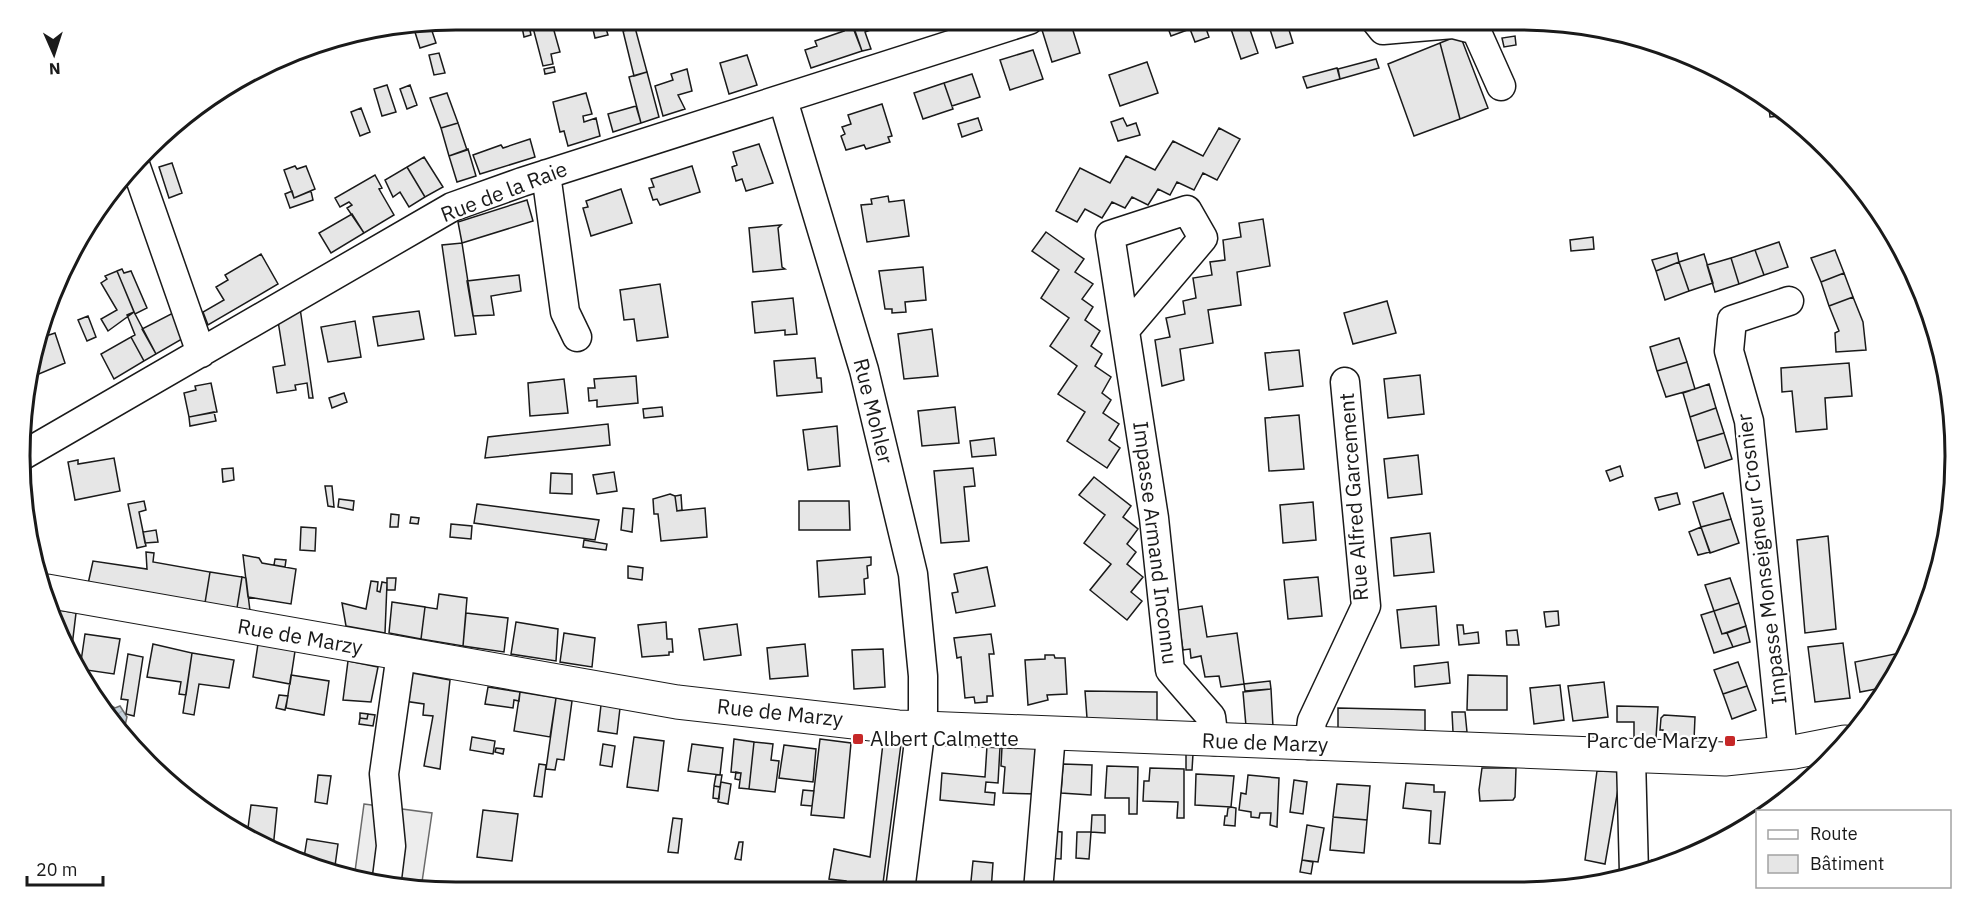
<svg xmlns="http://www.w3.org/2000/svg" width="1975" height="912" font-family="'IBM Plex Sans',sans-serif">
	<defs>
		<pattern id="water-waves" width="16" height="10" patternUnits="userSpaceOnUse" patternTransform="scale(1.5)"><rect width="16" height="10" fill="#c6d2dc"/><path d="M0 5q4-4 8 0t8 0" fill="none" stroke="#aab4bc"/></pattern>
	</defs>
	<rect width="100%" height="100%" fill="#fff"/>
	<path fill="#ededed" stroke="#6a6a6a" stroke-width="1.5" d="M364,804L432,813L421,889L371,884L354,879Z"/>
	<path fill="url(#water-waves)" stroke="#6a6a6a" stroke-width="1.5" d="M110,705L115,708L120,706L127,717L124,730L109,712Z"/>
	<path fill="#e6e6e6" stroke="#1a1a1a" stroke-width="1.5" d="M531,20H551L560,52L551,54L553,64L543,66Z
		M624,20H633L647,72L634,76L623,31L627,30Z
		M839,20H850L862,51L811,68L805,50L817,46L815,41L844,31Z
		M860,20H897L865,32L871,49L862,51L854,28L862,25Z
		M1165,20H1203L1209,37L1195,42L1190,29L1171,36Z
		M1267,20H1286L1293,43L1276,48Z
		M1070,21L1080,53L1052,62L1042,30Z
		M1247,21L1258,53L1241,59L1230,26Z
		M604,22L608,35L595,38L592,25Z
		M1566,24L1587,26L1588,29L1567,31Z
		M430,25L436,43L420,48L414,29Z
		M529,26L531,35L524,37L522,27Z
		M1460,35L1488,108L1460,119L1440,43Z
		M1515,36L1516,45L1504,47L1502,38Z
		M1440,43L1460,119L1414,136L1388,64Z
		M1033,50L1043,79L1010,90L1000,60Z
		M439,53L445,73L434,75L429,55Z
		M747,55L757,85L729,94L720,63Z
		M1376,59L1379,68L1340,79L1338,69Z
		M1147,62L1158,93L1120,106L1109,75Z
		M554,67L555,72L545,74L544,69Z
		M1337,68L1340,79L1307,88L1303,77Z
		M687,69L692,91L678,95L685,109L663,116L655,86L673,80L671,74Z
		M647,72L659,117L641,123L629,77Z
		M972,74L980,97L952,106L944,83Z
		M944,83L953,109L923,119L914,93Z
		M387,85L396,112L382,116L374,89Z
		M410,85L417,105L407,109L400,89Z
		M447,93L458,123L441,128L430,98Z
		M586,93L592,114L583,116L584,122L596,118L600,136L568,146L564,131L560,132L553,102Z
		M1768,98L1788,115L1770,117Z
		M882,104L892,136L888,137L890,142L866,149L864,145L846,150L841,136L845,134L842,127L851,124L848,115Z
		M636,106L641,123L613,132L608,114Z
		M361,108L370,132L360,136L351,112Z
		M978,118L982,130L962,137L958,124Z
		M1123,118L1127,126L1136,123L1140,135L1118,141L1111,122Z
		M458,123L467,150L449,156L441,128Z
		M1219,128L1240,139L1217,180L1203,173L1194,190L1177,182L1170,195L1158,189L1148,205L1132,197L1125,208L1112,202L1102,218L1085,209L1077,222L1056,211L1080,168L1110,183L1126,156L1155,170L1173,141L1203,156Z
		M530,139L535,157L480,174L473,155L501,145L503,148Z
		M759,144L773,183L746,191L742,179L736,181L732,167L737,165L733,152Z
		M468,149L476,176L457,182L449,156Z
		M424,157L443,187L425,197L407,167Z
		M172,163L182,193L169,198L159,167Z
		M295,166L297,169L306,166L315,189L294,198L284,170Z
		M692,166L700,192L660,205L657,199L653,200L649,188L654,187L651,179Z
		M407,167L425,197L409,207L400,192L393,197L385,180Z
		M375,175L382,188L379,189L394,215L364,233L347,208L352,205L349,202L340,207L335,198Z
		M621,189L632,223L591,236L583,208L588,207L586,201Z
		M292,191L294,198L311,191L313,200L290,208L285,194Z
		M888,196L889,202L904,200L909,236L867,242L861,205L872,204L871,199Z
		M527,200L533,221L462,243L458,222Z
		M352,214L364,233L331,253L319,233Z
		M1263,219L1270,266L1237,272L1241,305L1208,310L1213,343L1180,349L1184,380L1162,386L1155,340L1170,337L1166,318L1185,314L1183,301L1196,298L1193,278L1212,275L1210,262L1225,260L1223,240L1241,237L1239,223Z
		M781,225L778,228L782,267L785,269L753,272L749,228Z
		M1046,232L1084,259L1075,272L1093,284L1082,299L1093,307L1085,320L1100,331L1091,346L1102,354L1095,366L1111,377L1102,393L1111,400L1103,413L1119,424L1109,440L1120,448L1107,468L1067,441L1085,412L1058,394L1077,366L1050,346L1069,318L1041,298L1059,270L1032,251Z
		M1593,237L1594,249L1571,251L1570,240Z
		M1779,242L1788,267L1764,275L1755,250Z
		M462,243L476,334L455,336L442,245Z
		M1755,250L1764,275L1739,284L1731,258Z
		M1835,250L1844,273L1821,282L1811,258Z
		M1677,253L1679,262L1656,271L1652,260Z
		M261,254L278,284L208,325L203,312L224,300L216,287L228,280L225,275Z
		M1704,254L1713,283L1689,291L1679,262Z
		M1731,258L1739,284L1715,292L1707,265Z
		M1679,262L1689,291L1665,300L1656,271Z
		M923,267L926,300L905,302L906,312L892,313V309H885L879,271Z
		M122,269L124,273L131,271L147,308L135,314L117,271Z
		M117,271L134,312L108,331L101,319L117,310L101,283L107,279L105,276Z
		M1844,273L1853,297L1829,306L1821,282Z
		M519,275L521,291L491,296L494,315L473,316L467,281Z
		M660,284L668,337L637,341L634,319L624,320L620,290Z
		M1853,297L1863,322L1866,350L1836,352L1835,333L1839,331L1829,306Z
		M793,298L797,334L785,335V330L755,333L752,302Z
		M1387,301L1396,333L1353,344L1344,313Z
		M300,308L313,398H309L307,383L295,385L296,390L277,393L273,367L285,365L278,321Z
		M419,311L424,339L378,346L373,317Z
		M134,312L156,354L144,361L131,337L135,335L127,315Z
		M173,313L182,339L156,354L142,329Z
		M88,316L96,337L87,341L78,320Z
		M355,321L361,357L328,362L321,327Z
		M932,329L938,376L904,379L898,334Z
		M55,333L65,363L27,379L40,338Z
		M131,337L144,361L114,379L101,354Z
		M1679,338L1687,362L1657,371L1650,347Z
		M1299,350L1303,386L1269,390L1265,353Z
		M815,358L817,378H821L822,392L777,396L774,361Z
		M1687,362L1695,389L1666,397L1657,371Z
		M1849,363L1852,396L1825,398L1827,429L1796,432L1792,391L1782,392L1781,368Z
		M1420,375L1424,414L1388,418L1384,379Z
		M636,376L638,403L597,407V400L589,401L588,388H595L594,379Z
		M564,379L568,413L530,416L528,383Z
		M211,383L217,412L189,417L184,393L196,390L195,386Z
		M1709,384L1716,408L1690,417L1683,393Z
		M344,393L347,402L332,408L329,398Z
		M662,407L663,416L644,418L643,409Z
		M955,407L959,443L922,446L918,411Z
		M1716,408L1724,433L1697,441L1690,417Z
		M214,412L216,421L190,426L189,417Z
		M1299,415L1304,469L1269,471L1265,418Z
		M608,424L610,445L485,458L488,437Z
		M837,426L840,466L808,470L803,430Z
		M1724,433L1732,459L1705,468L1697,441Z
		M994,438L996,455L972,457L970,441Z
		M1418,455L1422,494L1388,498L1384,459Z
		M114,458L120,491L75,500L68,462L78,460V464Z
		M1620,466L1623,476L1610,481L1606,471Z
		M233,468L234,480L223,482L222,469Z
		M973,468L975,486L964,487L969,541L941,543L934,471Z
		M614,472L617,491L597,494L593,475Z
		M551,473L572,474V494L550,493Z
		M1094,477L1131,506L1123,517L1138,529L1127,544L1136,552L1127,564L1143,577L1131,592L1142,601L1127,620L1090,590L1111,564L1084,543L1105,515L1079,495Z
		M325,486H332L334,507L328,506Z
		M1677,493L1680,504L1659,510L1655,498Z
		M1723,493L1731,519L1701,527L1693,502Z
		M670,494L675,496L677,511L705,508L707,537L661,541L658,514H654L653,499Z
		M681,495L682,510L677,511L675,496Z
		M339,499L354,501L353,510L338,507Z
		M144,501L146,510L139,512L146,546L137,548L128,504Z
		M799,501H849L850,530H799Z
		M1313,502L1316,540L1283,543L1280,505Z
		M477,504L599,520L595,540L474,523Z
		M623,508L634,509L632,532L621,530Z
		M391,514L399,515L398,527H390Z
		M411,517L419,518L418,524L410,523Z
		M1731,519L1739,543L1710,553L1701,527Z
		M451,524L472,526L471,539L450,537Z
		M301,527L316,528L315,551L300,550Z
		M1701,527L1710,552L1698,555L1689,532Z
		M156,530L158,542L145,543L143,532Z
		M1430,533L1434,572L1394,576L1391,538Z
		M1828,536L1836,629L1805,633L1797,540Z
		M584,540L607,544L606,550L583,547Z
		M146,552L154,553L153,562L210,572L205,603L88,584L93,561L147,569Z
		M243,555L259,558L262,563L296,569L291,604L248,597Z
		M871,557V565L867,566L868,578L864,579L865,594L819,597L817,561Z
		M275,559L286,560L285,567L274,565Z
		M628,566L643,568L642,580L628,578Z
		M987,567L995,606L956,613L952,593L958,592L954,574Z
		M210,572L242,577L237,608L205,603Z
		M242,577L246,578L250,611L237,608Z
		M1318,577L1322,616L1288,619L1284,580Z
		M387,578H396L395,590H387Z
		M1730,578L1739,603L1714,611L1705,585Z
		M371,581L378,582L377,591L380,592L382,582L387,583L385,633L346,626L342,603L366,609Z
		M439,594L467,598L463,646L421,639L425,607L437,609Z
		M392,602L425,607L421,639L389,633Z
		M1739,603L1746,626L1722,634L1714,611Z
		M1202,606L1207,637L1237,633L1244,684L1221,687L1219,676L1205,677L1201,656L1191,658L1190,649L1183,650L1177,610Z
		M1436,606L1439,645L1401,648L1397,610Z
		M53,609L76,613L72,646L67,645Z
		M1558,611L1559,625L1546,627L1544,612Z
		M1714,611L1722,634L1727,633L1733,647L1714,653L1701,615Z
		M466,613L508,618L504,652L463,646Z
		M516,622L558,629L556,661L511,654Z
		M666,622L667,639H672L673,652H669V655L642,657L638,625Z
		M737,624L741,655L704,660L699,629Z
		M1457,625H1463L1464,634L1478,632L1479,643L1459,645Z
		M1746,626L1750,642L1733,647L1727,633Z
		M1517,630L1519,645H1507L1506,631Z
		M564,633L595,638L592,667L560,662Z
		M85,634L120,639L114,674L87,670L85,682L79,675Z
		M991,634L994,654H989L993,696H987V702L975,703L974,697L965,698L961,657L957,658L954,638Z
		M1843,643L1850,698L1815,702L1808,647Z
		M153,644L192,653L186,695L179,694L181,682L147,677Z
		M258,644L295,651L290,684L253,677Z
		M805,644L808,676L770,679L767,648Z
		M883,649L885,687L854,689L852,650Z
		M1905,652L1882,692L1881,688L1860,692L1855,662Z
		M192,653L234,660L229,688L199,684L194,715L183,713Z
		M128,654L143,657L134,716L126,714L128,700L121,699Z
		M1045,655H1054L1055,658H1065L1067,694L1047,695L1048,700L1028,705L1025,660L1045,659Z
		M348,661L378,667L371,702L343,700Z
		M1448,662L1450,683L1415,687L1414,666Z
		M1738,662L1747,686L1723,694L1714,670Z
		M407,672L450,680L440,769L424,766L433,716L423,715L424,704L404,701Z
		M291,675L329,681L324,715L286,708Z
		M1468,675L1507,676V710H1467Z
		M1270,681L1271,689L1245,691L1244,684Z
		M1604,682L1608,717L1573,721L1568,686Z
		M1560,685L1564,720L1534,724L1530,688Z
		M1747,686L1756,710L1732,719L1723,694Z
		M488,687L520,692L519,701L514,700L513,708L485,704Z
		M1271,689L1273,727L1246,726L1243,692Z
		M1085,691L1157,692V725L1087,718Z
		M520,692L556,698L550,737L514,731Z
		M279,695L288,696L285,710L276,708Z
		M556,698L572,701L564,760L557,759L555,770L546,769Z
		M601,705L620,708L617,734L598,731Z
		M1617,706L1658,707L1656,738H1634V722H1617Z
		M1338,708L1425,710V731L1338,728Z
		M1452,712H1465L1467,732H1453Z
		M360,713L368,714L367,719L360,718Z
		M368,714L375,715L373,726L359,724L360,718L367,719Z
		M1664,715L1695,717L1694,740L1663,739V730H1660L1661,718Z
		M472,737L495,741L493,754L470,750Z
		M634,737L664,741L658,791L627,787Z
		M734,739L754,742L749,789L739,788L741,773L731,772Z
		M820,739L851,743L844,818L811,815Z
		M754,742L773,744L771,760L779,761L775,792L749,789Z
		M883,743L901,744L882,891H870L871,885L853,883L852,886L846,885V881L829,879L834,849L870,857Z
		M603,744L615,746L612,767L600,765Z
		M692,744L723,748L720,775L688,771Z
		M784,745L816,749L813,782L779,778Z
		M987,746L1000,747L998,783L986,782L985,792L995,793L994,805L940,800L942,773L985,777Z
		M1002,747L1039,748L1037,794L1003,793L1005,767L1001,766Z
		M496,748L504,749L503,754L495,752Z
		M1186,754H1193L1192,770H1186Z
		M539,764L546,765L542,797L534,796Z
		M1063,764L1092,765L1091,795L1061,793Z
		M1107,766L1138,767L1137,814H1129V798H1105Z
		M1150,768L1184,769V818H1177L1178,802L1143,801L1144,781H1149Z
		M1482,768H1516L1515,797L1513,800L1480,801L1479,790Z
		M1597,771L1621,772L1605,864L1585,860Z
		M736,772L741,773L740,780L735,779Z
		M1196,774L1234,776L1231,807L1195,805Z
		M318,775L331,776L327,804L315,802Z
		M716,775H722L720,787L714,786Z
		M1248,775L1279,778L1277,827L1270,825L1271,813H1260L1259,818L1251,817V812L1239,810L1241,793L1246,794Z
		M1294,780L1307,782L1303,814L1290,812Z
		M721,782L731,784L728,804L718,802Z
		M1406,783L1434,785V792H1445L1440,844L1429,843L1431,811L1403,808Z
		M1337,784L1370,786L1367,820L1333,817Z
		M714,786L720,787L719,799L713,798Z
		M803,790L814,791L812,806L801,805Z
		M251,805L277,808L273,849L236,826L248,828Z
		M1231,807L1236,808L1235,826L1224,825L1225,816H1227L1228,808Z
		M483,810L518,814L512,861L477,857Z
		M1092,815H1105V833L1091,832Z
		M1333,817L1367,820L1364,853L1330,850Z
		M673,818L682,819L678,853L668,852Z
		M1307,825L1324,828L1318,862L1302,860Z
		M1049,831L1062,832L1061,859L1047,858Z
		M1077,832H1091L1089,859L1076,858Z
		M307,839L338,844L334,873L303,864Z
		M739,842H743L741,860L735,859Z
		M1302,860L1313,862L1311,874L1300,872Z
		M1652,860H1684L1652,868Z
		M973,861L993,863L991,891H970Z"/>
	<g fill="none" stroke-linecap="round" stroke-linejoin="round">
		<defs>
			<path id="minor" d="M1375,20L1383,30L1453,24L1476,30L1501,86
				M783,100L864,370L913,574L923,676V710L900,891
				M136,167L201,353
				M546,174L565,312L577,337
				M1125,330L1203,238L1187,210L1110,235L1154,518L1170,670L1211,717L1214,741
				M20,457L452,207L522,182L1029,20
				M1309,745L1312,721L1366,606L1345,382
				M1783,753L1749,421L1729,351L1732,320L1789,301
				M1631,758L1634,873
				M386,886L391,846L384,774L401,654
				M1038,891L1051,734"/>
			<path id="major" d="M47,591L677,702L898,727L1725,759L1794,752L1845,742"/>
		</defs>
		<use href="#minor" stroke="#1a1a1a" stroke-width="31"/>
		<use href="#major" stroke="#1a1a1a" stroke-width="35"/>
		<use href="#minor" stroke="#fff" stroke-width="28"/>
		<use href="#major" stroke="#fff" stroke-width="33"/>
	</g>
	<g fill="#c62828" stroke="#fff" stroke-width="2">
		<rect x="852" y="733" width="12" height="12" rx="3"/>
		<rect x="1724" y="735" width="12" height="12" rx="3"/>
	</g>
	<g text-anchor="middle" stroke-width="4.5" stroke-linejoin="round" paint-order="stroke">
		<g font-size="21" fill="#1a1a1a" stroke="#fff">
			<text transform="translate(504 192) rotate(-21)" y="7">Rue de la Raie</text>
			<text transform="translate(873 411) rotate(76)" y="7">Rue Mohler</text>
			<text transform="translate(1354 497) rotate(-94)" y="7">Rue Alfred Garcement</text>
			<text transform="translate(1155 543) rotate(83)" y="7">Impasse Armand Inconnu</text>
			<text transform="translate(1762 559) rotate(-97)" y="7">Impasse Monseigneur Crosnier</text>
			<text transform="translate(300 637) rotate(10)" y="7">Rue de Marzy</text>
			<text transform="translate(780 713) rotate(6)" y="7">Rue de Marzy</text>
			<text transform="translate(1265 743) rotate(2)" y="7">Rue de Marzy</text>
		</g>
		<g font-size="21" fill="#1a1a1a" stroke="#fff" text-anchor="start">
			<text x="870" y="746">Albert Calmette</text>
			<text x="1718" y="748" text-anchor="end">Parc de Marzy</text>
		</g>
	</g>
	<path d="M0 0H1975V912H0ZM456 30H1519A426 426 0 0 1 1945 456V456A426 426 0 0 1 1519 882H456A426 426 0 0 1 30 456V456A426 426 0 0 1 456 30Z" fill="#fff" fill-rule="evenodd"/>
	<path fill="none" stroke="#1a1a1a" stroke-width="3" d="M456 30H1519A426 426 0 0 1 1945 456V456A426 426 0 0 1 1519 882H456A426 426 0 0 1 30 456V456A426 426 0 0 1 456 30Z"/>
	<rect x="1756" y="810" width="195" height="78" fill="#ffffff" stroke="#a3a3a3" stroke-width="1.5"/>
	<rect x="1768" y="830" width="30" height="9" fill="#ffffff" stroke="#a3a3a3" stroke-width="1.5"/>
	<text x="1810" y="840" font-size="18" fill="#1a1a1a">Route</text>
	<rect x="1768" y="855" width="30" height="18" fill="#e6e6e6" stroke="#a3a3a3" stroke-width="1.5"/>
	<text x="1810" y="870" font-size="18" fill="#1a1a1a">Bâtiment</text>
	<g transform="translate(54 54) rotate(177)" stroke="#ffffff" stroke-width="4.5" paint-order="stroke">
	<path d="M0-4.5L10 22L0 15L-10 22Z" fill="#1a1a1a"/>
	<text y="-9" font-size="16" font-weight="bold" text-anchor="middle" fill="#1a1a1a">N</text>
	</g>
	<path d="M27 876v9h76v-9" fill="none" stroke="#1a1a1a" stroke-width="3"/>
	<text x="36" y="876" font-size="18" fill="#1a1a1a" stroke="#ffffff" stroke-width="4.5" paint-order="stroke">20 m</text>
</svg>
